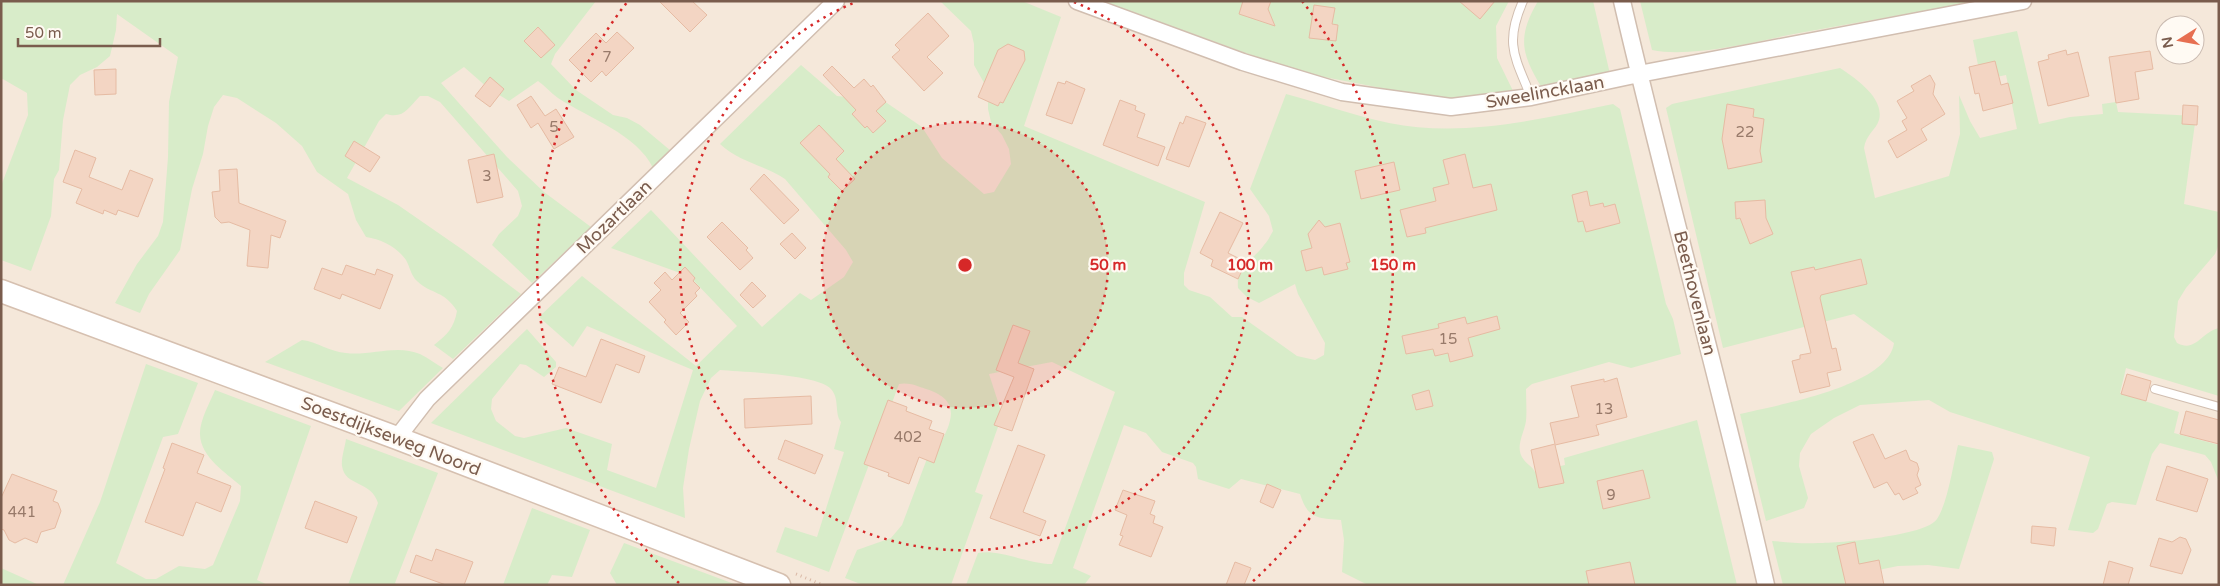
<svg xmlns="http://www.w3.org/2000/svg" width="2220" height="586" font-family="'Varela Round',sans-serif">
	<rect width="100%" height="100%" fill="#fdf6ec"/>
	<path fill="#f5e8da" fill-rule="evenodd" d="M1,1H2219V585H1ZM2165,25H2195V55H2165Z"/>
	<path fill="#d8ecc9" d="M1,1H596L555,54L551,64L576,90L613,115L627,118L640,125L671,151L653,168C637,134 588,118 558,98C551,93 545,86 538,81L509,101L488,88L464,67L441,83L507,157L544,192L591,227L532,283L492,245L499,234L518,216L522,206L518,191L440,102L428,96H420C408,108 404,119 386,114L379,121L347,178L398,205L463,250L521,294L453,359L434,345C447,335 454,328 457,311C444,290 432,295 417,281C411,276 410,267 406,260C397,247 381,239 366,237L356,220L348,194L317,172L302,146L276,123L237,98L223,95L214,107L208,126L203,154L192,189L180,250L149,294L140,313L115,303L137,264L158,236L163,222L168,157L169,102L178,57L117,14L116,30L110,56L97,67L80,75L70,85L63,120L59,170L54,179L51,216L31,271L1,260V186L28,115L27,93L1,78Z
		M940,1H1022L1061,17L1024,126L1205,202L1184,273V285L1189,290L1210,297L1232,317H1242L1297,356L1315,360L1324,355L1325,343L1298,294L1295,284L1259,303L1247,297L1238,288C1236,264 1252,262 1264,245C1268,241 1270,236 1273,231L1269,216L1250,189L1286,94C1320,103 1354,116 1389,123C1463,138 1541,119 1613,104L1620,109L1666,304L1673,319L1681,354L1631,368L1609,362L1532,384L1526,389C1526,400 1527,411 1526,421C1524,434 1514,448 1524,460C1528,465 1532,466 1535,472L1565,465L1564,458L1697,420L1737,585H1368L1342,572L1344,540L1341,520C1317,518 1308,519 1300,494L1241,479L1229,489L1198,479L1196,467L1193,463L1162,452L1146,433L1124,425L1073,568L1091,576L1084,585H966L978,553C999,549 1029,564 1052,564L1115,392L1052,362L989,374L1001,411L999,424L975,492L983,495L951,585H863L845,578L857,550L891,538L902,525L931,448L939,446C953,420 961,400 926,389C917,386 909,382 899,384L829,572L776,552L785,527L817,537L844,452L834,449L841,422C834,413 840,399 831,389C818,374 742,372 720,370L711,378L700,401L689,449L683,488L685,518L431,423L527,329L556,362V367L544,377L526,365L520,364L492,399L491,409L496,421L515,436L524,438L566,428L612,444L607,470L656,488L693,370L587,326L573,347L539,317L582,276L696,366L737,326L694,281L680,273L611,248L651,210L762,327L800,293L811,300L844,277L853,262L846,250L785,179C764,165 739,162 720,144L801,65L837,96L884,101L922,127L942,158L984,194L994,192L1011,164L1009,149L1002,135L991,122L988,109V90L974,65V44L971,31Z
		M1509,1L1496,26L1497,58L1514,93L1459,100L1423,96L1298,72L1105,2Z
		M1538,1H1593L1610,74L1542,88C1521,54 1517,37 1538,1Z
		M1640,1H1981C1919,11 1857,23 1794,34C1755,42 1690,58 1652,50Z
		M2017,31L2039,124L2070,117L2103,114L2102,104L2116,102L2118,112L2196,116L2184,204L2219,212V244L2215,254L2186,288L2178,301L2174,337L2177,343C2196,353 2201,332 2219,328V396L2126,368L2120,393L2179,412L2174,433L2219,445V482L2211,462L2205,455L2160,443L2152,454L2136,505L2112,502L2107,504L2098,529L2093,533L2068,530L2090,457L1950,412L1929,400L1860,405L1834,418L1811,434L1800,453L1799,466L1808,498L1804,508L1766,521L1740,414C1776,405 1888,387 1894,343L1854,314L1723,348L1666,108L1672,104L1840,68C1855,78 1885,98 1879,120C1876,130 1866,134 1864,148L1875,198L1949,176L1960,134L1959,95L1970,121L1980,138L2017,129L2006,75L1981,80L1973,40Z
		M302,340C318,342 330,352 346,353C370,356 397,344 420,354C428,358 436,364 443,368L399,411L265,362Z
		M146,364L198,383L178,434L163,437L116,563L146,579H156L179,566L205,569L213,565L240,501L241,486C226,473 201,457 200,435C199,421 210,403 215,390L311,426L257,580L268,585H63L100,502Z
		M346,439L438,473L395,583L398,585H348L378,503C371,480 345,487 342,466C341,458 345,447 346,439Z
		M1958,445L1992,452L1994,459L1959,569L1928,565L1898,566L1844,577L1845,585H1783L1772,541C1787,542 1803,544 1818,543C1839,543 1926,536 1937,519C1948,502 1953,465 1958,445Z
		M532,508L590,530L572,577L552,575L547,585H503Z
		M624,543L737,585H617L610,573Z
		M1,568L39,585H1Z"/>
	<path fill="#f3d5c3" stroke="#e6bba3" d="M659,1H692L707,15L690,32Z
		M1243,1H1271L1268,9L1275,26L1239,14Z
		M1459,1H1495L1480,19Z
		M1314,5L1335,8L1332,24L1338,25L1336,41L1309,38Z
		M928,13L949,36L927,57L943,73L924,91L892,57L900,50L895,45Z
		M538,27L555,45L541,58L524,41Z
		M617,32L634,48L606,76L602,71L591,82L569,60L596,33L606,43Z
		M1008,44L1024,51L1025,60L1003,103L1000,102L998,106L978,97L998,50Z
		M2066,50L2067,55L2078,52L2089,96L2048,106L2038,62L2049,59L2048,55Z
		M2150,51L2153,69L2135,72L2139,99L2116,103L2109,57Z
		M1995,61L2001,85L2008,83L2013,103L1983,111L1979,93L1975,94L1969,67Z
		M832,66L854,88L864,79L871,87L873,85L886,102L876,111L886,121L873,133L867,126L865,128L852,114L856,110L823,75Z
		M116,69V94L95,95L94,70Z
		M1930,75L1935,84L1933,94L1945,114L1921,129L1927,140L1897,158L1888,141L1907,130L1902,121L1907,118L1897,101L1914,91L1911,86Z
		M490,77L504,89L490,107L475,96Z
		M1066,81L1085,89L1072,124L1046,115L1058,82L1065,84Z
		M531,96L545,116L556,109L574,137L554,149L538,123L531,128L517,105Z
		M1120,100L1136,106L1135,110L1145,114L1137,137L1165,147L1158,166L1103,145Z
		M1727,104L1754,109L1753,117L1764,119L1760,151L1762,162L1728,169L1722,139Z
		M2183,105L2198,106L2197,125L2182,124Z
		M1186,116L1206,123L1189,167L1166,159L1180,122L1183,124Z
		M819,125L844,151L836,159L855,179L842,191L828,177L830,174L800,143Z
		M354,141L380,157L370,172L345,156Z
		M75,150L96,158L89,177L122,190L130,170L153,179L138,217L118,210L116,215L104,210L103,214L76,203L82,189L63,182Z
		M494,154L503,197L477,203L468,160Z
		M1465,154L1473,188L1491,184L1497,210L1425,228L1426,233L1407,237L1400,210L1436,201L1433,188L1449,184L1443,160Z
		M1394,162L1400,190L1361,199L1355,171Z
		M237,169L239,203L286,221L280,238L271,235L268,268L247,266L250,230L229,222L221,223L215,217L212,192L220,191L219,170Z
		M764,174L799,210L784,224L750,189Z
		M1587,191L1590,206L1603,203L1604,207L1615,204L1620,223L1586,232L1583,221L1578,222L1572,195Z
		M1765,200L1766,218L1773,234L1750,244L1740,218L1736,219L1735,202Z
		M1220,212L1243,223L1228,253L1246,262L1238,279L1211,266L1213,260L1200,253Z
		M1319,220L1325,227L1340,223L1350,262L1346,263L1348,269L1324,275L1322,267L1306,271L1301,251L1312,248L1308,234Z
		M722,222L748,248L746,250L753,258L740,270L707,237Z
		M792,233L806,248L795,259L780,244Z
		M1861,259L1867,284L1821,295L1820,298L1832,349L1836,348L1841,370L1827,373L1830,386L1800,393L1792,361L1800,359V355L1811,353L1791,272L1814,267L1815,270Z
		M346,265L375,275L377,269L393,275L380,309L342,294L340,299L314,289L322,268L342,275Z
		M685,267L695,278L693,281L700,288L695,293L697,296L680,313L689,322L676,335L664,322L666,320L649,302L661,290L654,283L665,272L672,280Z
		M752,282L766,296L753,308L740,295Z
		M1497,316L1500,329L1468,338L1473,356L1450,362L1448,353L1435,356L1433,349L1406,354L1402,336L1439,328L1438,324L1465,317L1467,324Z
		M1013,325L1030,331L1018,363L1034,369L1012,431L994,425L1014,377L996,370Z
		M601,339L645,356L639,373L616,364L601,403L552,384L559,367L586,377Z
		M2127,374L2151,381L2146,401L2121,394Z
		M1617,378L1627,417L1596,425L1599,435L1555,445L1564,483L1539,488L1531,450L1555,444L1550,423L1579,417L1571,386L1604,379V382Z
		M1429,390L1433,406L1416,410L1412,395Z
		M811,396L812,424L745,428L744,399Z
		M888,400L907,407L906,411L932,421L929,429L944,434L934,463L919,457L909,484L888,476L889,473L864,464Z
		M2186,411L2219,420V444L2180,434Z
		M1873,434L1885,459L1906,450L1910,460L1917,463L1919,469L1917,475L1921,485L1915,488L1918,493L1903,500L1899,493L1895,495L1887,482L1874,488L1853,442Z
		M785,440L823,455L815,474L778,459Z
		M172,443L204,455L197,473L231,486L221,512L196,502L183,536L145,522L165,469L163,468Z
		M1018,445L1045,455L1023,512L1046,521L1040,536L990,518Z
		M2167,466L2208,479L2197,512L2156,500Z
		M1643,470L1650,498L1603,509L1597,481Z
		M12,474L57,491L53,501L58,503L61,511L55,528L41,532L37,543L25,538L15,543L9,540L4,530L1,529V498Z
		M1267,484L1281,490L1273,508L1260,502Z
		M1123,490L1155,501L1150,514L1155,516L1153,523L1163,527L1151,557L1119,545L1123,536L1120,535L1127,515L1115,510Z
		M315,501L357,517L347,543L305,528Z
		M2032,526L2056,528L2054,546L2031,543Z
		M2180,537L2186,539L2191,550L2182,574L2150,566L2159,538L2172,542Z
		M1855,542L1859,564L1879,560L1884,585H1846L1837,546Z
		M436,549L473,562L464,585H446L410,572L416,555L432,561Z
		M2109,561L2133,568L2128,585H2103Z
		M1235,562L1251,568L1244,585H1226Z
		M1630,562L1635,585H1589L1586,571Z"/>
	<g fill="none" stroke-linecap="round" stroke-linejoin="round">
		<defs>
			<path id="service" d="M1523,1C1504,44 1515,57 1531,97
				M2155,389L2219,407"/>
			<path id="minor" d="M1077,1L1243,62L1342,92L1451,107L1531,97L1639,74L2023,1
				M1622,1C1667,196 1722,389 1766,585
				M397,438L427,399L836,1"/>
			<path id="secondary" d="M1,291L397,438L779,585"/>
		</defs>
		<use href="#service" stroke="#d1beb0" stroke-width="10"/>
		<use href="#minor" stroke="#d1beb0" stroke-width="19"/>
		<use href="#secondary" stroke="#d6c0b0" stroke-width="25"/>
		<path stroke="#d9b8a5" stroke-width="3" stroke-dasharray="1 4" stroke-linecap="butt" d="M796,574L823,585"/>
		<use href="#service" stroke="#fff" stroke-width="8"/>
		<use href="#minor" stroke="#fff" stroke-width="16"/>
		<use href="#secondary" stroke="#fff" stroke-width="22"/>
	</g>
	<circle cx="965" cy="265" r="143" fill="#d62828" fill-opacity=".12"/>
	<g fill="none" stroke="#d62828" stroke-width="2.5" stroke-dasharray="2.5 5">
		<circle cx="965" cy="265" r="143"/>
		<path d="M1074 2A285 285 0 1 1 856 2"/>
		<path d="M679 583A428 428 0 0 1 628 1M1302 1A428 428 0 0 1 1251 583"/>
	</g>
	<g text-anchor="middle" stroke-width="4.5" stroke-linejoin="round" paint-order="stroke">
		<g font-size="15" fill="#987a6a">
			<text x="607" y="62">7</text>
			<text x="554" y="132">5</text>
			<text x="1745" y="137">22</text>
			<text x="487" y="181">3</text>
			<text x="1448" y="344">15</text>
			<text x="1604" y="414">13</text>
			<text x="908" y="442">402</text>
			<text x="1611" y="500">9</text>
			<text x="22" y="517">441</text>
		</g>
		<g font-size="18" fill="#7a5c4d" stroke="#fffaf3">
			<text transform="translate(1545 92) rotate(-10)" y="6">Sweelincklaan</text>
			<text transform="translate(614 217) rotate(-44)" y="6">Mozartlaan</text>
			<text transform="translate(1695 293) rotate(76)" y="6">Beethovenlaan</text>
			<text transform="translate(391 436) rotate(21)" y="6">Soestdijkseweg Noord</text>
		</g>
	</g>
	<circle cx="965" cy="265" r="8" fill="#d62828" stroke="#fffaf3" stroke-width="2.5"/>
	<g font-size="15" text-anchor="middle" font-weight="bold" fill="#d62828" stroke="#fffaf3" stroke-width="4.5" stroke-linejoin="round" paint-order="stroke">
		<text x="1108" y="270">50 m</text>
		<text x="1250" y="270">100 m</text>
		<text x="1393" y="270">150 m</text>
	</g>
	<rect width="2220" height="586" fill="none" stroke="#7a5c4d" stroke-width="5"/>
	<g transform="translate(2180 40) rotate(259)"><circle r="24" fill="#fffaf3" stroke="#cabbb1"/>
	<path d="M0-4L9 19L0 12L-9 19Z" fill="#e76f51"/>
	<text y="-8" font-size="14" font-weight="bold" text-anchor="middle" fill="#7a5c4d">N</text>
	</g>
	<path d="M18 38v8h142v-8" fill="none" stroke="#7a5c4d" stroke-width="2.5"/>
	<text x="25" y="38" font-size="15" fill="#7a5c4d" stroke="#fffaf3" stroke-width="4" paint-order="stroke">50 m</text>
</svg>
